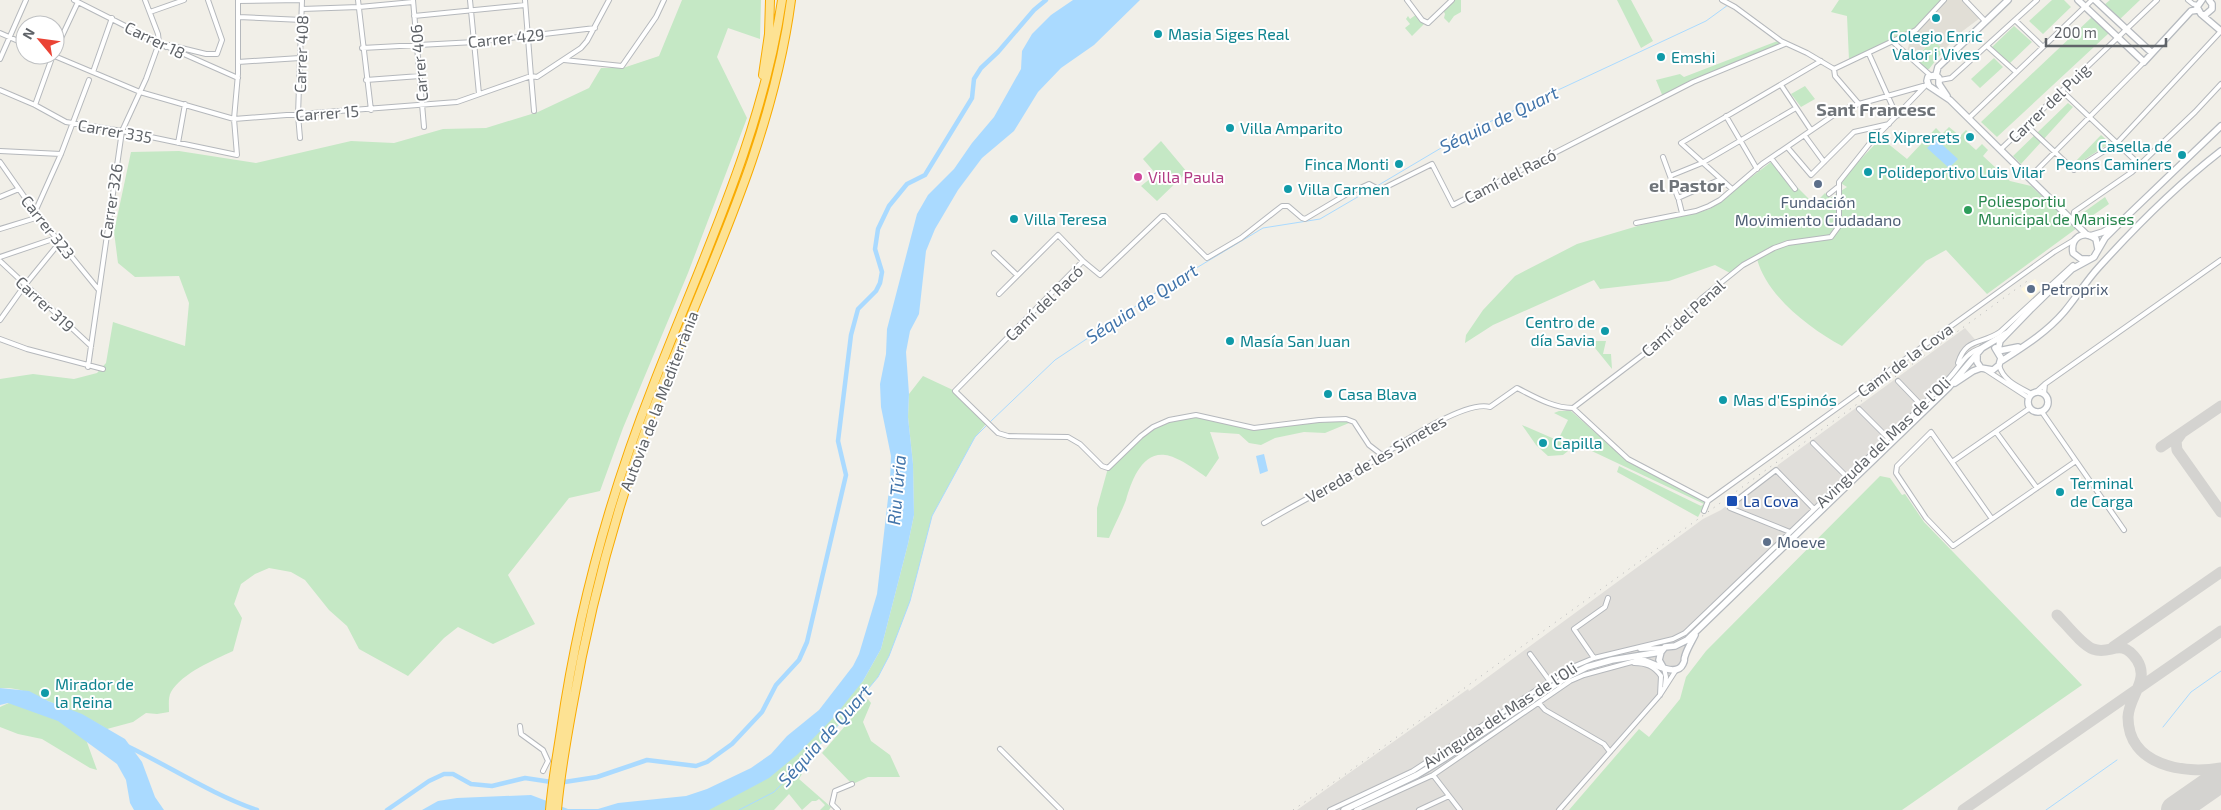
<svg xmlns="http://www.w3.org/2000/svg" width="2221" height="810" font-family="'Exo 2',sans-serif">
	<rect width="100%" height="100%" fill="#f1efe8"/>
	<path fill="#fef7e0" d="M2035,279L2041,288L2030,299L2021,289Z"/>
	<path fill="#e0deda" d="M1965,328L1978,343L1949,380L1798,523L1697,627L1666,691L1563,810H1297L1468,689L1469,691L1703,519L1721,510L1777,467L1778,465Z"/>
	<path fill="#e1ded6" d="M1947,0H1962L1980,18L1960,33L1944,50L1933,40L1914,58L1907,52L1911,37Z"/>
	<path fill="#c5e8c5" d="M682,0H761L760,39L728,28L717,57L747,118L688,273L623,428L600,491L569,498L508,575L535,624L493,644L458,627L444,638L408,676L359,649L347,626L329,610L305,580L291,572L269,568L255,574L241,584L234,604L242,618L233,651C214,660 182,673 171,692C168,697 169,706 169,712L157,714L146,713L133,722L107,729C86,716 70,710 48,701C28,694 23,687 0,688V379L33,374L74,379L97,373L106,363L113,322L185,346L189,303L179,276L135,277L118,263L114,232L131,152L179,151L256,163L351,141L394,143L443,129L486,128L538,112L589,88L601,68H623L659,56Z
		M1455,0H1461V12L1454,16L1449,23L1444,18L1445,14L1443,10Z
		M1617,0H1631L1653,41L1641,48Z
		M1839,0H1941L1914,29L1849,60L1847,16L1831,12Z
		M2052,0H2064L2071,7L2043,34L2029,21Z
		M2110,0H2140L2119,20L2104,5Z
		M1417,14L1424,24L1412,36L1405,28L1410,24L1406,19L1408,16L1410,19Z
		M2092,17L2109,33L1997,137L1981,122Z
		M2014,26L2032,42L2009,64L1992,47Z
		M1780,40L1785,44L1663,97L1656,80L1680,74L1684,77Z
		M1933,40L1944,50L1929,69H1925L1914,59Z
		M1994,58L2003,67L1980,88L1971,79Z
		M1805,86L1815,99L1801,107L1791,94Z
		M2068,103L2073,107L2021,164L2013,156Z
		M1949,127L1960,136L1966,130L1972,136L1967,142L1976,150L1982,144L1988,150L1983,156L2010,181L2031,186L2077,228L1987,294L1946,250L1926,261L1842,346C1809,328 1767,296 1757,259L1730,273L1715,265L1669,281L1600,289L1594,280L1493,325L1465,343L1466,335L1483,310L1515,276L1577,244L1678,214L1696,213L1710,209L1771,162L1794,191L1798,188L1814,204L1825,193L1830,198L1847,187L1839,182L1881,138L1907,159L1936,128L1942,134Z
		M2101,135L2110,143L2076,165L2074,163Z
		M1161,141L1187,172L1157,201L1141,186L1156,174L1143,159Z
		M2105,197L2109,204L2089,218L2084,212Z
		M1593,341H1606L1603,354H1611L1612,369L1591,343Z
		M923,376L955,391L986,424L975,437L932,516L910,601L889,656L878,677L835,729L800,765H807L799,779L831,807L829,810H820L825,805L819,799L816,801H812L802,810L789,794L774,810H707L863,681L881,649L908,544L914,515L913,464L908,417L909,394Z
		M1559,411H1571L1625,459L1706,502L1698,517L1617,472L1619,466L1701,506L1704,504L1560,436L1568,420L1554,413Z
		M1196,415L1246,428L1346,419L1349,423L1325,433L1304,432L1275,438L1261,445L1249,443L1239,434L1210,432L1219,458L1206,477C1196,470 1177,456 1165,455C1141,452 1131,483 1126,500C1121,513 1114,526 1109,538L1097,537V508L1108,468L1153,427L1182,417Z
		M1522,425L1573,447L1563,455L1548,456L1536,445Z
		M1880,476L1890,478L1902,495L1905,494L1924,522L2082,685L1902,810H1569L1639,729L1649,737L1680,699L1686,677L1706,651Z
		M868,699L871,703L863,722L871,741L890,755L900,777H868L855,783H851L822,753Z
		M11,702L43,711L84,734L97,770L90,768L42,739L18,734L0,727V707Z"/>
	<path fill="#aadaff" d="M1073,0H1140L1094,45L1061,68L1038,92L1014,131L982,158L958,190L935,229L926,251L919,314L910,331L906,352L909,394L908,417L913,464L914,515L908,544L881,649L863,681L834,717L798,754L769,778L709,810H422L438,801L457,798L531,795L568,809H598L618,803L686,796L707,789L751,768L771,754L787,736L819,710L853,666L859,654L877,594L890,481L891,456L881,407L880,384L886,354L887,329L917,214L928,195L954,169L972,143L994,117L1021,69L1022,51L1032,34L1051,15Z
		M1936,139L1958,159L1949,168L1927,148Z
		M1264,454L1268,471L1260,474L1256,456Z
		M0,688L29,691L48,701L82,714L125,739L142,762L155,797L164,810H134L130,803L126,780L117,764L58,721L8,703L0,705Z"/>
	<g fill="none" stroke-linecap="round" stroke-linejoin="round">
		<path stroke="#aadaff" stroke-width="1" d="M1045,0L1046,1
			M1377,186L1468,132L1706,21L1728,5
			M990,422L1055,360L1163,288L1263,228L1320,219L1373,188
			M2163,727L2191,692L2221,671
			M739,810L774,792L835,729L878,677L889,656L910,601L932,516L975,437L987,425
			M2046,810L2117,760"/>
		<path stroke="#aadaff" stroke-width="4.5" d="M127,746C171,767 211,794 257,810
			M387,810L429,781L444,774H453L471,784L492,786L525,778L558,783L597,777L647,760L696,766L707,762L732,744L762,712L776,685L799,660L807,642L846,475L838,441L851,335L858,309L876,291L880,283L882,272L875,249L878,229L889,206L907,184L925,175L972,98L974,79L981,68L998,52L1034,10L1046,0"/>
		<path stroke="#d4d3d0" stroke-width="11" d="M2181,434L2176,441L2177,450L2221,512
			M2161,447L2221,406
			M2057,615C2066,624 2082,645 2093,649C2111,656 2120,636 2137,660C2150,680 2129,696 2128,717C2128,766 2184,774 2221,768
			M2113,647L2221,572
			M1963,810L2221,631"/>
		<path stroke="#d4d3d0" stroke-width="28" d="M2175,810L2221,778"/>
		<defs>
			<path id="street" d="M74,0L159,43L238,78
				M358,0L371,110
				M413,0L424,127
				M470,0L479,94
				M1407,0L1422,20L1428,23L1452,0
				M1722,0L1735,7L1781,41L1807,53L1834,69L1835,76L1859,104
				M1965,0L1985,21
				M2188,0L2193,4L2198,5
				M238,1L302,0
				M302,9L359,7L413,2
				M150,12L184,0
				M414,16L525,5
				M238,17L302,20
				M2015,20L2043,47
				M0,33L25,44
				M1893,42L1930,75
				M1987,46L2016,72
				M166,47L169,45L206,54H217L222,40L208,0
				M362,48L475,42L595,28
				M55,51L78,2
				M1869,54L1895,112L1899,115
				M52,55L140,92L234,119L457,102L531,76L525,0
				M0,59L26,0
				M564,60L622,66L656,17L664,0
				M238,62L300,58
				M1834,69L1916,30L1944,0
				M93,72L112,18
				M366,80L420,76
				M1940,80L1951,78L2037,0
				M1781,85L1811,130
				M0,90L35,105L66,122L122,131L237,155L234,119L238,74V0
				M2062,91L2140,165
				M35,105L53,55
				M534,111L531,76L537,77L581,48L587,41L609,0
				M1726,116L1757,169
				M1969,118L2092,0
				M2026,125L2074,170L2117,143L2221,31
				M1805,136L1824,162
				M300,138L298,115L302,0
				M178,143L185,104
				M1788,148L1811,175L1854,132L1889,124
				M2001,149L2157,0
				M0,151L61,154
				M1663,157L1678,198L1721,179
				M1771,158L1795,189
				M0,162L35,212L98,289
				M1670,176L1702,163L1796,108
				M2030,177L2144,62
				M1732,189L1681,143L1821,61
				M1829,194L1839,186
				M0,197L19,189
				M1679,201L1682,213
				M35,212L61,154L89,80
				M2073,219L2074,212L2132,172L2195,112L2221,84
				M1636,223L1696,211L1709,206L1720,200L1762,164L1841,110L1859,104L1923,86
				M0,229L39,217
				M994,253L1017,275
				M0,257L56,238
				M0,261L91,346
				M999,294L1058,235L1083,261
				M0,320L25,285L60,242
				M0,339L27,349L103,369
				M1958,363C1966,337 1981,345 2000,332L2073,265
				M1999,365C2003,381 2019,387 2032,394
				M88,367L122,131L146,79L159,43L158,34L145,0
				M1986,370L2029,398
				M1898,381L1922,406
				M2035,393L2045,384L2221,260
				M2044,394L2045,384
				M1573,408L1644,354L1664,337L1702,298L1743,265L1774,248L1788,243L1831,237L1839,226V182L1870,143L1927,84
				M1573,408L1628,459L1708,501
				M1859,409L1888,438
				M2042,412L2124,530
				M1996,432L2037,488
				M1813,443L1848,478
				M1382,455L1369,445L1354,422L1346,419L1319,420L1254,428L1196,415L1169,420L1153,427L1141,436L1108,468L1102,466L1080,444L1068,437L1008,436L998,433L955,391L1083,261L1100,275L1162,216H1165L1207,258L1241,238L1282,206H1288L1302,218L1305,219L1347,194L1369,184L1380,190L1432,164L1453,205L1693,82L1785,44
				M1952,462L2030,408
				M1704,511L1708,501L2054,252L2074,240
				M1992,519L1931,432L1897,466L1896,473L1926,518L1953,546L2076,461
				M1264,523C1298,503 1333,485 1367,465C1391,450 1464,399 1490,407L1517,388C1535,397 1553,408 1573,408
				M1790,532L1730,508L1737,500L1776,470L1814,509
				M1640,649L1663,648
				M1530,654L1549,680
				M1594,658L1574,629L1605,607L1608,598
				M1634,663C1646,663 1654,666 1661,676L1660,695
				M1664,668L1666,677L1665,686
				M1539,703L1545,710L1604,744L1610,752
				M520,726L521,734L543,750L548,761L543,771
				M1000,749L1061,810
				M1433,775L1460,810
				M838,810L832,804L835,791L852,784
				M1330,810L1413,771L1570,668L1594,658L1673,639L1685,633L1922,406C1931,396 1941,387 1950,377C1961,365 1965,353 1981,348
				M1356,810L1433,775L1570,681L1584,675L1639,660
				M1419,810L1449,796
				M1559,810L1660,695L1676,670"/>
			<path id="secondary" d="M2078,0L2144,62L2191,11L2198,10
				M2095,0L2152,53
				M2202,0L2197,7L2201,14L2205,15L2212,9V4L2209,0
				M2201,14L2221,31
				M1936,75L1928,77L1927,81L1929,86L1950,100L2087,235
				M1936,75L1938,67L2008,0
				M1936,75L1939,78V84L1947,96
				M2090,236L2103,232L2115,225
				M2088,259H2081L2073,253C2070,238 2083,229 2096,239L2098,249
				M1998,350L2000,341L2030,310L2072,269L2094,257L2105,238L2126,217L2221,126
				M1998,351L2018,347
				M1977,354V362L1981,368L1993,370L1999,365L2001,358L1995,348
				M2000,362C2023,347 2046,333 2064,312C2076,298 2086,281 2099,267C2137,225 2177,185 2221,151
				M1955,383L1973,371L1981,368
				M2028 402a10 10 0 1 1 20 0a10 10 0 1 1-20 0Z
				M1661,652L1659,660L1663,667
				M1637,658C1650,661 1676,679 1683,664C1686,658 1683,662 1685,656C1687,649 1692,641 1695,635
				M1344,810L1417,775L1445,758L1567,677L1587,667L1612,660L1661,652L1665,647L1675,646L1687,640L1949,387L1982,348L2007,333"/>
			<path id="highway" d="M763,75L769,34L770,0
				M550,810C552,783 557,757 561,730C578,611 609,498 653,386C702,259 762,136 782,0
				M557,810C560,776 566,742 572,709C591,599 621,490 662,386C713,259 773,137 791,0"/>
		</defs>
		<use href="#street" stroke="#b5b8bc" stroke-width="6"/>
		<use href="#secondary" stroke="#b6babf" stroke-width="8"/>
		<use href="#highway" stroke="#f9ab00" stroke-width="10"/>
		<use href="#street" stroke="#fff" stroke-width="4"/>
		<use href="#secondary" stroke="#fff" stroke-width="5.5"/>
		<use href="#highway" stroke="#fde293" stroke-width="8"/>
		<path stroke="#b6b7b8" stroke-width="1" stroke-dasharray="1 6" stroke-linecap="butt" d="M1293,810L1347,773L2030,279"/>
	</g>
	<g fill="#0f9aa8" stroke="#fff" stroke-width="2">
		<circle cx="1936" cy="18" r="5"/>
		<circle cx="1158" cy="34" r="5"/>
		<circle cx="1661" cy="57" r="5"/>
		<circle cx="1230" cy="128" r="5"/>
		<circle cx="1970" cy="137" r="5"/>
		<circle cx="2182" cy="155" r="5"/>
		<circle cx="1399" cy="164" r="5"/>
		<circle cx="1868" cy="172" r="5"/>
		<circle cx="1288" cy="189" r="5"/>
		<circle cx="1014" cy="219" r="5"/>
		<circle cx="1605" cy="331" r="5"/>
		<circle cx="1230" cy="341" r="5"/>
		<circle cx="1328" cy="394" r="5"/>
		<circle cx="1723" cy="400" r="5"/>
		<circle cx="1543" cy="443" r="5"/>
		<circle cx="2060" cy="492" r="5"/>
		<circle cx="45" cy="693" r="5"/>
	</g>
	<circle fill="#d1479c" stroke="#fff" stroke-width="2" cx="1138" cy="177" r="5"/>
	<g fill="#5c6f8a" stroke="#fff" stroke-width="2">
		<circle cx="1818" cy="184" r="5"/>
		<circle cx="2031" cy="289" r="5"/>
		<circle cx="1767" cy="542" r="5"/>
	</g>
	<circle fill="#2e9e5b" stroke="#fff" stroke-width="2" cx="1968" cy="210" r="5"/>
	<rect fill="#1a4fb4" stroke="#fff" stroke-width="2" x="1726" y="495" width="12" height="12" rx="2.5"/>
	<g text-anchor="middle" stroke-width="4" stroke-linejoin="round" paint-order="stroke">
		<g font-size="16" fill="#0d838f" stroke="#fff" text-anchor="start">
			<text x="1168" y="40">Masia Siges Real</text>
			<text x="1936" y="42" text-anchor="middle">Colegio Enric<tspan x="1936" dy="18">Valor i Vives</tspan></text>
			<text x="1671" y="63">Emshi</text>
			<text x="1240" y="134">Villa Amparito</text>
			<text x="1960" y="143" text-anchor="end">Els Xiprerets</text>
			<text x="2172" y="152" text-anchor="end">Casella de<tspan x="2172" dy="18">Peons Caminers</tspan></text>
			<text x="1389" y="170" text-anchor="end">Finca Monti</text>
			<text x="1878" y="178">Polideportivo Luis Vilar</text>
			<text x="1298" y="195">Villa Carmen</text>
			<text x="1024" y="225">Villa Teresa</text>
			<text x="1595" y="328" text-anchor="end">Centro de<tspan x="1595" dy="18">día Savia</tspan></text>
			<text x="1240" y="347">Masía San Juan</text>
			<text x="1338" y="400">Casa Blava</text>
			<text x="1733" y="406">Mas d'Espinós</text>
			<text x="1553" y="449">Capilla</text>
			<text x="2070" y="489">Terminal<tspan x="2070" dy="18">de Carga</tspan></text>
			<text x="55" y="690">Mirador de<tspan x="55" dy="18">la Reina</tspan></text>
		</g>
		<g font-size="16" fill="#5f6368" stroke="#fff">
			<text transform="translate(506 38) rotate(-6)" y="6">Carrer 429</text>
			<text transform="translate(155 40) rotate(26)" y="6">Carrer 18</text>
			<text transform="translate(301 54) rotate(-88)" y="6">Carrer 408</text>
			<text transform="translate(419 63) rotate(-95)" y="6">Carrer 406</text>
			<text transform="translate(2049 103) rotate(-44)" y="6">Carrer del Puig</text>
			<text transform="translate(327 113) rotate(-4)" y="6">Carrer 15</text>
			<text transform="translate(115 131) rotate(10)" y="6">Carrer 335</text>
			<text transform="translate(1510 176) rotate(-27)" y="6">Camí del Racó</text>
			<text transform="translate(111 201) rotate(-81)" y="6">Carrer 326</text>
			<text transform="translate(48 227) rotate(52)" y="6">Carrer 323</text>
			<text transform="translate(1044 303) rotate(-44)" y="6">Camí del Racó</text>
			<text transform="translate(45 304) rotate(43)" y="6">Carrer 319</text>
			<text transform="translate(1683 318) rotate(-42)" y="6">Camí del Penal</text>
			<text transform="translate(1905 360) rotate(-36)" y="6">Camí de la Cova</text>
			<text transform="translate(659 401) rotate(-69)" y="6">Autovia de la Mediterrània</text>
			<text transform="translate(1883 442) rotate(-44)" y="6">Avinguda del Mas de l'Oli</text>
			<text transform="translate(1376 459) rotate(-30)" y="6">Vereda de les Simetes</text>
			<text transform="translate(1500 715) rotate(-33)" y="6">Avinguda del Mas de l'Oli</text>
		</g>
		<g font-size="16" fill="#b23c85" stroke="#fff" text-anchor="start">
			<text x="1148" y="183">Villa Paula</text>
		</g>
		<g font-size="16" fill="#27864d" stroke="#fff" text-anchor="start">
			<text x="1978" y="207">Poliesportiu<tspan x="1978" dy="18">Municipal de Manises</tspan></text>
		</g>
		<g font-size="16" fill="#4e5e75" stroke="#fff" text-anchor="start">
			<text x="1818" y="208" text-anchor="middle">Fundación<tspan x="1818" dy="18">Movimiento Ciudadano</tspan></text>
			<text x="2041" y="295">Petroprix</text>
			<text x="1777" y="548">Moeve</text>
		</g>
		<g font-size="16" fill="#164399" stroke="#fff" text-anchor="start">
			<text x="1743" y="507">La Cova</text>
		</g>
		<g font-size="18" font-weight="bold" fill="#70757a" stroke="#fff">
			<text x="1876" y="116">Sant Francesc</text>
			<text x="1687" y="192">el Pastor</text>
		</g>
		<g font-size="18" font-style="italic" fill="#4174aa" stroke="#fff">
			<text transform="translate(1499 120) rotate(-26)" y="6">Séquia de Quart</text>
			<text transform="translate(1142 304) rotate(-33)" y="6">Séquia de Quart</text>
			<text transform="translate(897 490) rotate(-85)" y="6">Riu Túria</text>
			<text transform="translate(825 736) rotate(-48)" y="6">Séquia de Quart</text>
		</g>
	</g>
	<g transform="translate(40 40) rotate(299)"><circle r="24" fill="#ffffff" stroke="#bfc1c3"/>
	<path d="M0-4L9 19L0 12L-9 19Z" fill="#ea4335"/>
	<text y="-8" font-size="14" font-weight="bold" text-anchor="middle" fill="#5f6368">N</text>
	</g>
	<path d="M2046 38v8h120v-8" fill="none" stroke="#5f6368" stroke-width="2.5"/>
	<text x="2054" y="38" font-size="15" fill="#5f6368" stroke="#ffffff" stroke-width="4" paint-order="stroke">200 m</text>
</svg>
